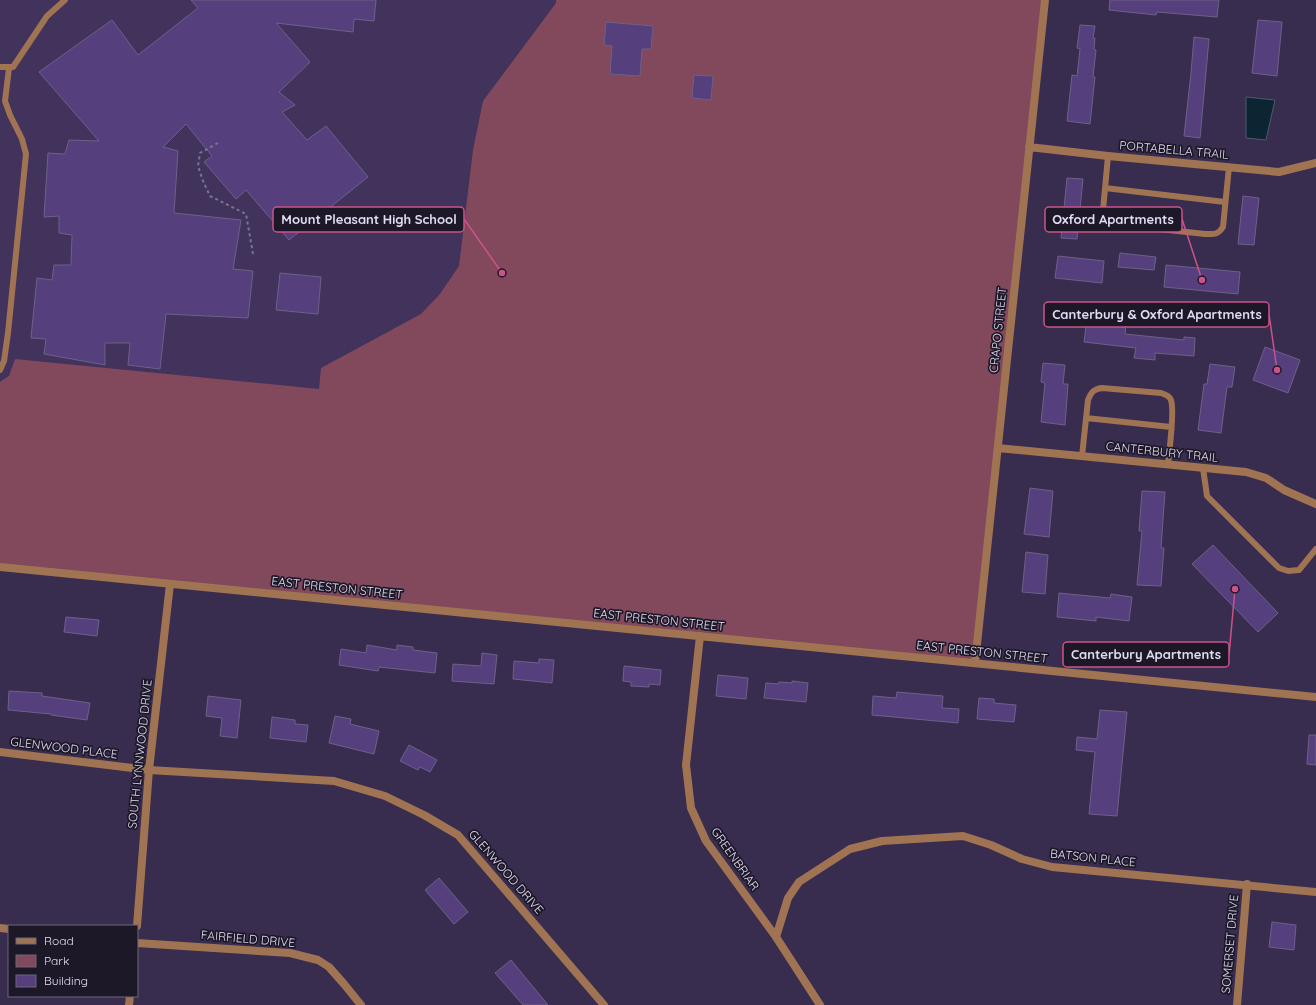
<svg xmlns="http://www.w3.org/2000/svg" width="1316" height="1005" font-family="Quicksand,sans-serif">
	<rect width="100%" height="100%" fill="#382c4f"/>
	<path fill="#41335c" d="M0,0H1032L968,640L0,546Z"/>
	<path fill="#82485c" d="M556,0H1045L975,663L0,567V382L9,376L15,359L319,389L321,368L421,314L440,294L459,266L473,150L483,101L556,3Z"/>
	<path fill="#0d2533" stroke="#4d5c6c" d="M1246,97L1275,100L1266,140L1246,138Z"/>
	<path fill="#563f7d" stroke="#6d6188" d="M191,0H376L374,21L354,19L353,32L276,23L310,62L279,92L295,105L282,112L307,140L326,126L368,177L289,240L246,190L236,199L204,162L212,156L186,124L163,147L178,151L174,213L241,220L233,269L253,271L248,318L166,314L160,369L128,365L130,343H105V365L44,354L46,339L31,338L37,278L52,280L54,265H71L72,235L59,233V216L44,217L48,153L65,154L69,140L99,141L39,72L112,20L138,55L198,8Z
		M1110,0H1219L1217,17L1157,12L1156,15L1109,10Z
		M1258,20L1282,22L1277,76L1252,73Z
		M606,22L653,26L651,49H642L640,76L610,74L612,46L604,45Z
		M1080,25L1095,26L1093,38H1095L1094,49L1096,50L1093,77H1095L1090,124L1067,121L1072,75L1077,76L1080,49L1077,48Z
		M1194,37L1209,39L1200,138L1184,136L1191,73Z
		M694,75L713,76L711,100L692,98Z
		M1067,178L1083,179L1077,239L1061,238Z
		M1243,196L1259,198L1254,245L1238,244Z
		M1120,253L1156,257L1154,270L1118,267Z
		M1058,256L1104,261L1102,283L1055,278Z
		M1166,265L1240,272L1238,294L1164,287Z
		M280,273L321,277L318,314L276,310Z
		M1087,319L1126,323L1125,334L1184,340V337L1195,338L1194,356L1155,353V360L1134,358L1136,348L1084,342Z
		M1265,347L1300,360L1288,393L1253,380Z
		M1043,363L1065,365L1063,384H1068L1065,425L1041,422L1045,383L1041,382Z
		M1210,364L1235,367L1232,387H1227L1221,433L1198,430L1204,384H1207Z
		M1030,488L1053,491L1049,537L1024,534Z
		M1142,491L1165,492L1161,548H1164L1161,586L1137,585L1142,531H1139Z
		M1213,545L1278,613L1258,632L1192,564Z
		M1026,552L1048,555L1045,594L1022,592Z
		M1059,593L1110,598L1111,594L1132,597L1129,621L1096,617V621L1057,617Z
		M66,617L99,620L97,636L64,632Z
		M367,645L397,650V645L413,647V650L437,653L435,673L379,667L378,671L339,665L341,649L366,653Z
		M482,653L497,655L494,684L452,681L453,664L481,666Z
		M539,659L554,660L552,683L513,679L514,661L539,663Z
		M624,666L661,670L660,685L649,684V687L631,686V682L623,681Z
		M718,675L748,678L746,699L716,696Z
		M792,681L808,683L806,702L764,698L766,683L778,684L779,682L792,683Z
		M9,691L42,693V696L90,703L87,720L51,715V714L8,710Z
		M897,692L943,696L942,708L959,709L958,723L872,715L873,696L896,698Z
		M208,696L241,700L237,738L220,736L222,718L206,716Z
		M979,698L994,699V703L1016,705L1014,722L977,719Z
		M1100,710L1127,712L1117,816L1089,814L1095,752L1076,750L1077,737L1097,739Z
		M335,716L351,719L350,724L379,731L374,754L329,743Z
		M272,717L295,720V724L308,725L306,742L270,738Z
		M1309,735H1316V765L1307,764Z
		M409,745L437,760L430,772L420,767L418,770L400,761Z
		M439,878L468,912L454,924L425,890Z
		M1272,922L1296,925L1294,950L1269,947Z
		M511,960L548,1005H523L495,973Z"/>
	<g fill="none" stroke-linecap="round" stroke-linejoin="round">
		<path stroke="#7c7391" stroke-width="2" stroke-dasharray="3 3" stroke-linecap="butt" d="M218,143L200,153L198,166L203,181L210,196L246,214L253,254"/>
		<path stroke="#a07452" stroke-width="6" d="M0,67H13L47,16L65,0
			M1108,156L1103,210C1104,218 1106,221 1114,224L1205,234C1214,234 1218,235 1223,227L1229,167
			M1105,188L1225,202
			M0,370L4,361L8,333L26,154L22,139L10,115L5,101L9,68
			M1086,418L1171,427
			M1082,456L1088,400C1091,392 1094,389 1102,388L1161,393C1166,395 1170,396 1171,400C1175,412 1169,451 1168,465
			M1203,468L1207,496L1279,568L1288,571L1299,570L1316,549"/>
		<path stroke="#a07452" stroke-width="8" d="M1029,147L1108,156L1279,172L1316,163
			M998,448L1246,472L1266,478L1284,490L1316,504
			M700,636L686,765L691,808L706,841L776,937L820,1005
			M975,663L1045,0
			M0,752L149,770L334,781L385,796L424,815L458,835L604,1005
			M137,926L149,770L170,584
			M0,928L9,929
			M776,937L788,898L799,882L850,849L882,841L963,836L991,845L1022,859L1052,867L1316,892
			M137,943L290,953L318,960L329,967L344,984L361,1005
			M129,1005L130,996
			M1237,1005L1247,884"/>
		<path stroke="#a07452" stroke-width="8" d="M0,567L1316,697"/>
	</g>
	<g text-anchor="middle" stroke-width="3.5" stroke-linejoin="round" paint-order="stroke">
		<g font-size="12" fill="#e2dcf2" stroke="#1d1828">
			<text transform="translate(1174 150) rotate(5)" y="4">PORTABELLA TRAIL</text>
			<text transform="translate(998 330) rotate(-84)" y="4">CRAPO STREET</text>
			<text transform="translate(1162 452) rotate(6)" y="4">CANTERBURY TRAIL</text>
			<text transform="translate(337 588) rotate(6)" y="4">EAST PRESTON STREET</text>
			<text transform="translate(659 620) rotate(6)" y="4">EAST PRESTON STREET</text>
			<text transform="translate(982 652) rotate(6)" y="4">EAST PRESTON STREET</text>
			<text transform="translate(64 748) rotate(7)" y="4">GLENWOOD PLACE</text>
			<text transform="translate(140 754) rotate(-84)" y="4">SOUTH LYNNWOOD DRIVE</text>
			<text transform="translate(1093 858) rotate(6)" y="4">BATSON PLACE</text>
			<text transform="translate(735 859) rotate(55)" y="4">GREENBRIAR</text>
			<text transform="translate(506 872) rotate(49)" y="4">GLENWOOD DRIVE</text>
			<text transform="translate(248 939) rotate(5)" y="4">FAIRFIELD DRIVE</text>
			<text transform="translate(1230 944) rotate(-85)" y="4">SOMERSET DRIVE</text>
		</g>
	</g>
	<path fill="none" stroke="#cc5388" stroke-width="1.5" d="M1202 280L1182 219M502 273L464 219M1277 370L1269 314M1235 589L1229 655"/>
	<g fill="#cc5388" stroke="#1d1828" stroke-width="1.5">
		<circle cx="1202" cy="280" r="4"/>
		<circle cx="502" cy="273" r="4"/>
		<circle cx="1277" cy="370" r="4"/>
		<circle cx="1235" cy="589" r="4"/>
	</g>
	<g fill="#1d1828" stroke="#cc5388" stroke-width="1.5">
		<rect x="1045" y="207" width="137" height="25" rx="4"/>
		<rect x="273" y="207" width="191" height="25" rx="4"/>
		<rect x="1044" y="302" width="225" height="25" rx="4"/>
		<rect x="1063" y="642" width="166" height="25" rx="4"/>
	</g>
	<g font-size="13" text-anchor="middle" font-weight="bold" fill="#e2dcf2">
		<text x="1113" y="224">Oxford Apartments</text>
		<text x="369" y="224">Mount Pleasant High School</text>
		<text x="1157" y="319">Canterbury &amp; Oxford Apartments</text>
		<text x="1146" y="659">Canterbury Apartments</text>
	</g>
	<rect x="8" y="925" width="130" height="72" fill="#1d1828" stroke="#6c6679"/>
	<rect x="16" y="938" width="20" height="6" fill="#a07452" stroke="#6c6679"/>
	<text x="44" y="945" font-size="12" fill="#e2dcf2">Road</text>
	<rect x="16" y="955" width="20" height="12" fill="#82485c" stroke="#6c6679"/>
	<text x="44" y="965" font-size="12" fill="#e2dcf2">Park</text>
	<rect x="16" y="975" width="20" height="12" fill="#563f7d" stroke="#6c6679"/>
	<text x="44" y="985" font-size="12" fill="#e2dcf2">Building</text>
</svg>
